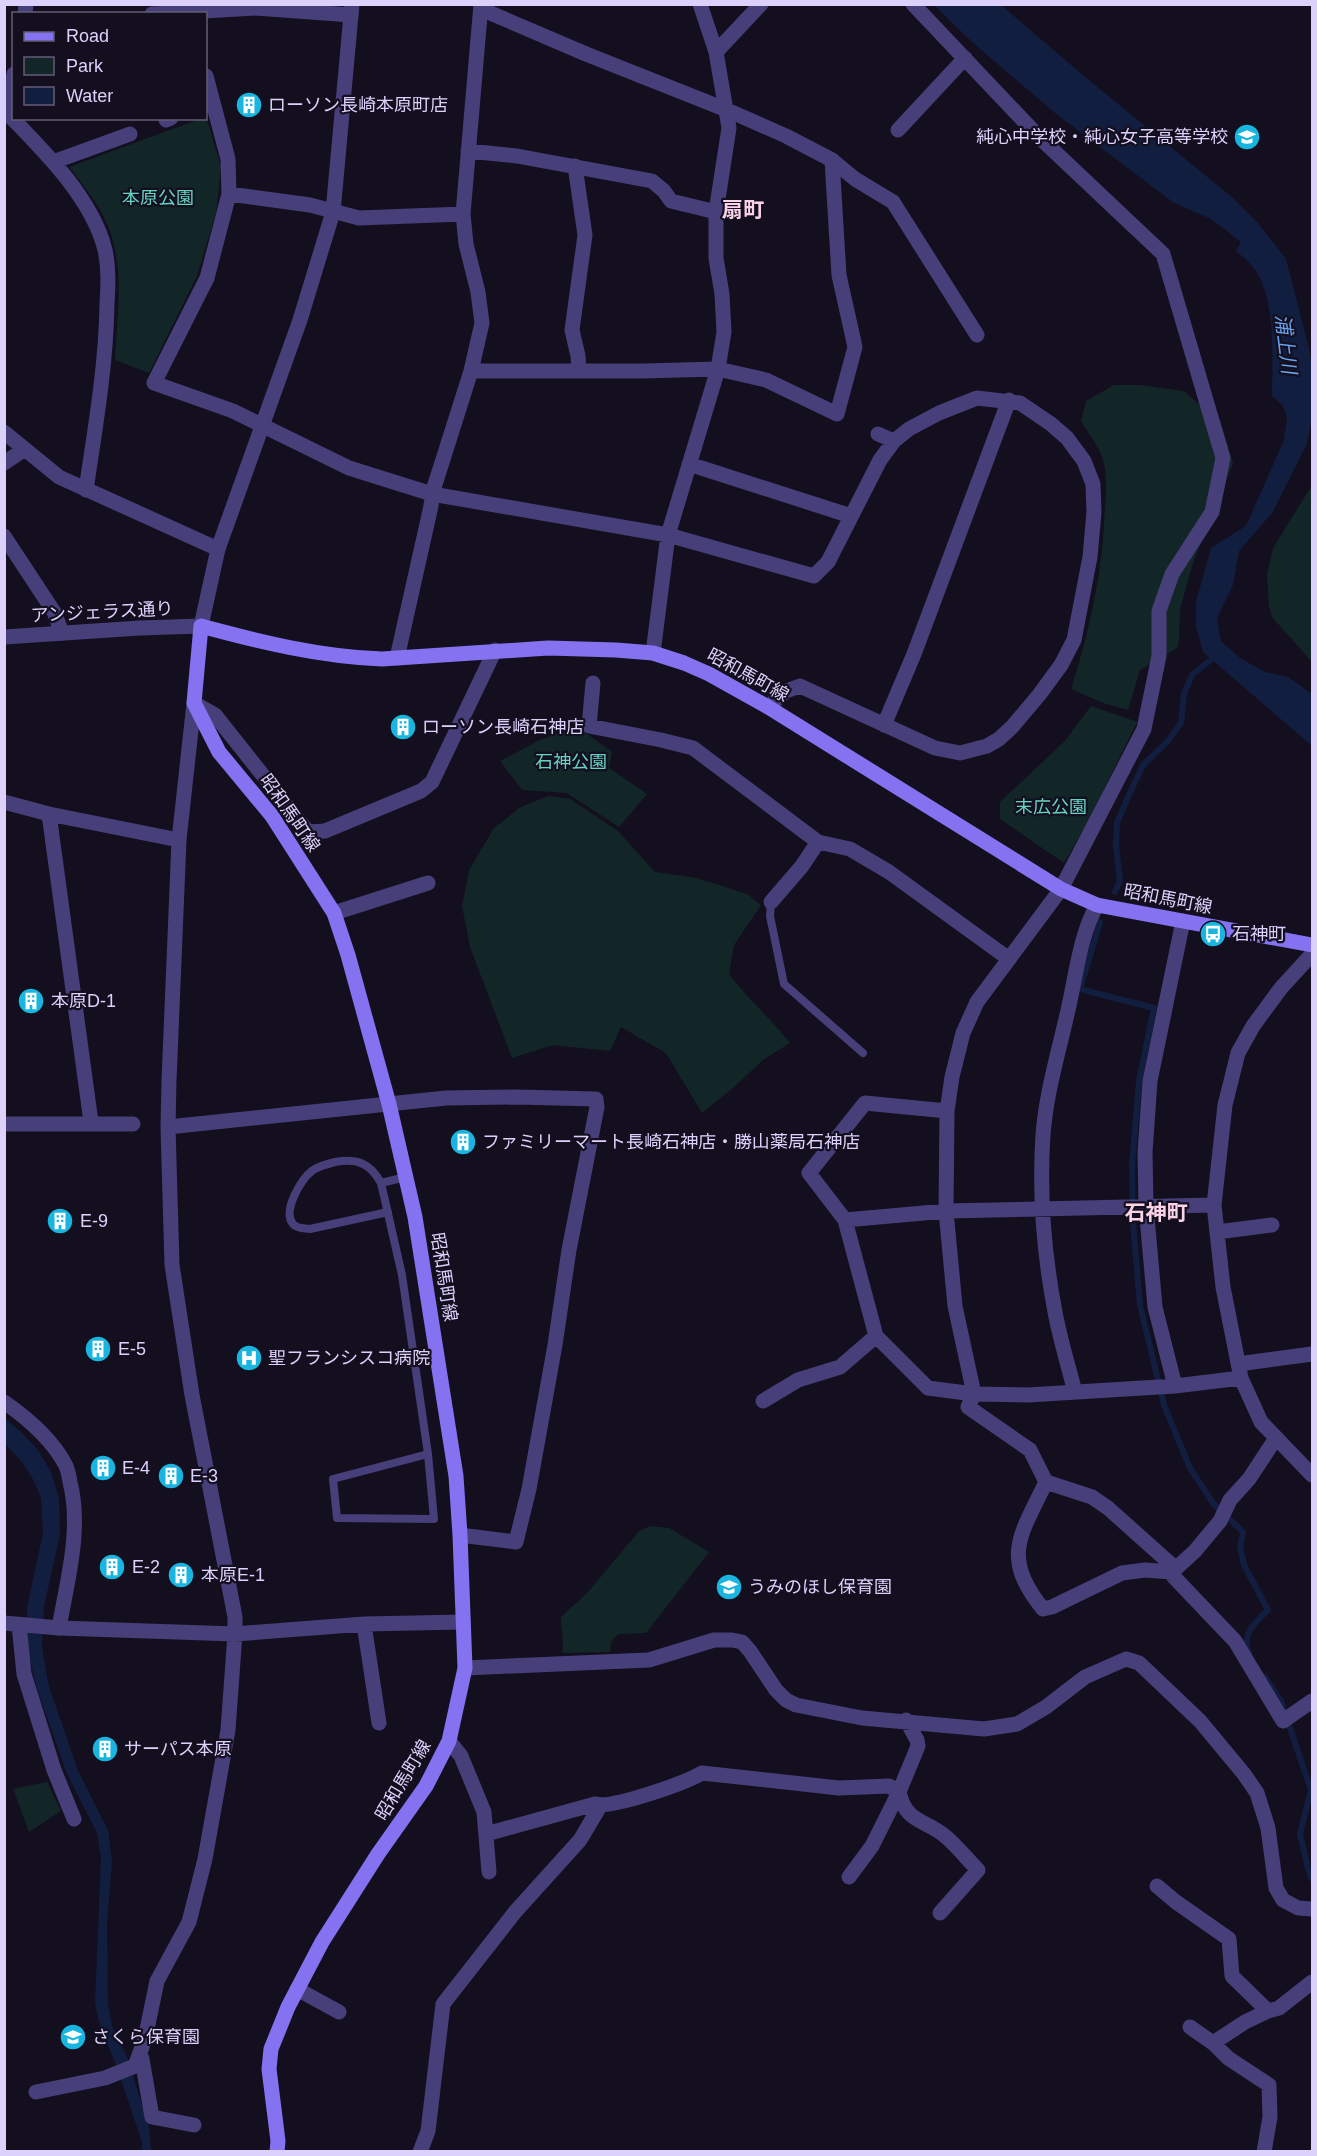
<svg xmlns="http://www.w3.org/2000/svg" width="1317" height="2156" font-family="Arial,'Noto Sans JP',sans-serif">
	<rect width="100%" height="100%" fill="#130f1f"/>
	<path fill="#122628" d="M206,116L221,167L216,213L197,276L149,373L115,360C117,318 124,275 111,234C103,209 85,187 69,167L200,119L206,118Z
		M1114,385H1140L1184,391L1221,423L1233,463L1193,563L1180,609L1179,640L1177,648L1140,670L1128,710L1106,704L1071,689C1090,630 1103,570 1105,507C1106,489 1108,470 1100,452C1095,441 1087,431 1081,421L1086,401Z
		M1312,485V662L1272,617L1269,606L1267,574L1273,548Z
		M1091,706L1137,722L1090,818L1064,863L1000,819V802L1064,742Z
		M576,726L612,752L609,768L647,794L619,827L567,793L522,790L500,761L538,741Z
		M548,796L570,799L618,831L655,872L697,878L747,894L761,905L734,945L729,974C748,999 771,1019 790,1043L763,1060L733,1088L702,1113L666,1053L621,1027L610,1051L553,1045L512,1058L470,947L462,906L469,870L494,828L521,807Z
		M651,1526L669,1528L709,1552L646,1633L618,1634L611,1642L610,1652L562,1653C565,1640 560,1630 561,1617L588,1592L639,1531Z
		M47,1782L61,1811L29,1832L13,1789Z"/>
	<path fill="#121e3f" d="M934,5H1001L1084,76L1233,198L1258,223L1286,259L1309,348L1312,369V417L1307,444L1272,513L1239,551L1233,585L1217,618L1221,641L1240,658L1265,672L1288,677L1312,694V746L1203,652L1196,626V602L1211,548L1246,526L1284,440L1287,418L1283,406L1272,396C1272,359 1277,298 1253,267C1248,261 1242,256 1236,251L1241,242L1211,219L1174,203L1055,113L973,43Z
		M4,1418L20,1431L38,1450L51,1472L59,1498L60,1535L44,1606L42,1646L48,1683L78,1771L108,1830L112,1861L107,1923L108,2003L112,2026L127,2057L149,2127L151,2151H142V2142L116,2065L100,2026L95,2003L101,1858L97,1833L67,1774L36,1686L27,1646V1608L43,1533L41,1498L34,1481L22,1462L5,1444Z"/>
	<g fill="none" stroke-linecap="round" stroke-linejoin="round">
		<path stroke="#121e3f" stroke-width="6" d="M1115,892L1120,881L1116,846L1117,823L1128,797L1143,765L1168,741L1181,723L1184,694L1192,675L1218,654
			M1100,922L1080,989L1154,1008L1139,1081L1132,1165L1133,1222L1140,1305L1164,1405L1190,1468L1213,1503L1243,1532L1240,1547L1244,1565L1268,1610C1255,1623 1241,1633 1249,1653
			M1265,1677L1281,1701L1311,1790L1300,1834L1308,1869L1312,1879"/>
		<path stroke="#473f79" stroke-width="8" d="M771,902L770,916L784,984L863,1053
			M406,1177L381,1183L402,1275L428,1454L434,1519L337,1518L333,1479L428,1454
			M381,1183C370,1163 357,1158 335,1162C327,1164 319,1166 313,1170C301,1179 282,1211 293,1224C297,1229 304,1228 310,1229L388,1212"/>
		<path stroke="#473f79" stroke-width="15" d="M913,4L1038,136L1163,254L1223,458L1212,512L1172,574L1159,611V656L1144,729L1061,889L977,1002L963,1033L952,1077L947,1111L946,1211L955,1306L974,1394L968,1407L1030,1450L1046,1482C1020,1536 1001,1557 1043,1609L1052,1607L1122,1573L1145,1570L1172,1572L1173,1576L1235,1641L1283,1721L1312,1701
			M481,9L586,54L727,110L786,136L832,160L855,179L893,202L977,335
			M25,14L26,4
			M152,14L256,8L351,15
			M716,52L761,4
			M206,76L228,159L229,194L207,278L154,383L233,411L349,468L432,494L668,535L814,576L828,562L880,460L894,441L909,429L939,413L977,398L1020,403L1051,424L1067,438L1084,461L1093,484L1094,512L1090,557L1074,640L1061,665L1039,695L1012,727L999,739L987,746L960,753L935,748L800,686L786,691L768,707
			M4,110C41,148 92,197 105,250C109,268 108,286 107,304C106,367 95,429 86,490
			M6,112L14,74
			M166,120L171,118
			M898,130L965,58
			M468,151L517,156L652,181L664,191L671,201L716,212
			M53,162L130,134
			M575,166L585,235L572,330L578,356L579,370
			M229,194L310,205L359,218L463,214
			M471,371H642L718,369L766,380L837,414L855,347L839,275L832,160
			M4,432L59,477L218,549
			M878,434L894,441
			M4,463L25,449
			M689,464L851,516
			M4,536L54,612L62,633
			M653,653L668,535L718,369L724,332L722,294L716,258V212L729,128L716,52L700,4
			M397,658L431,506L432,494L471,371L482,323L478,292L466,244L463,214L481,4
			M593,683L589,726L661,740L693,748L818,842
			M884,725L914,654L1009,400
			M4,802L49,814L179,840
			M49,814L91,1122
			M771,902L802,866L818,842L850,849L889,872L1009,959
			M334,913L428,883
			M1312,954L1281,988L1253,1026L1238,1053L1225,1105L1214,1205L1223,1287L1241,1378L1261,1422L1312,1475
			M947,1111L865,1103L809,1173L845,1220L876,1336L928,1388L974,1394L1028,1395L1175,1386L1241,1378
			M4,1124H133
			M168,1127L446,1098L517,1097L596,1099L597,1107L569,1250L555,1345L529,1489L516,1542L460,1535
			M845,1220L946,1211L1214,1205
			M1217,1232L1272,1225
			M1238,1364L1312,1354
			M1175,1386L1155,1307L1146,1206L1145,1152L1150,1081L1183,921
			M1075,1392C1068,1365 1060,1339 1055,1312C1044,1254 1039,1195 1043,1135C1046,1093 1059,1051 1068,1010C1076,976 1080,935 1097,905
			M763,1401L798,1380L840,1367L876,1336
			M1046,1482L1092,1497L1108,1508L1174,1567L1172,1572
			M1172,1572L1195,1551L1220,1521L1230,1500L1249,1479L1276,1438
			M4,1623L59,1628L235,1634L364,1624L463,1622
			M364,1624L379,1723
			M19,1625L24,1674L54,1770L74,1819
			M465,1668L649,1660L714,1640H732L742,1642L750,1651L776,1690L786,1700L796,1705L862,1718L984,1729L1017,1724L1046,1707L1085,1677L1126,1659L1139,1663L1200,1721L1244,1774L1257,1793L1268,1828L1276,1888L1283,1900L1298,1908L1312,1909
			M449,1741L461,1756L484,1812L489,1872
			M899,1792C906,1823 924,1819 945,1836C957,1846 967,1859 978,1870L940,1913
			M486,1834L595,1804C612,1809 685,1783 702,1773L839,1788L889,1786L899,1792L918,1746L917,1740L906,1720
			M849,1877L872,1846L899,1792
			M1157,1886L1176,1902L1229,1939L1232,1976L1268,2011
			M297,1989L339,2012
			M1190,2027L1213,2043
			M140,2054L142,2059L152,2117L194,2125
			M36,2092L105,2078L135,2066L145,2039L157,1981L189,1922L205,1859L228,1730L235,1634V1617L192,1395L172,1265L168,1127L169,1081L179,840L194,703L215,715L308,832L325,831L421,791L432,782L495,650
			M420,2152L428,2131L443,2004L515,1912L580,1840L599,1808L595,1804
			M1264,2152L1270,2117L1269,2085L1228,2058L1213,2043L1245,2022L1268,2011L1279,2008L1312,1982"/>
		<path stroke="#473f79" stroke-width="15" d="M4,637L140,628L201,626L218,549L300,320L333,212L352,4
			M4,1402C27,1418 52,1440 65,1464C68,1469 69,1476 70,1482C82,1530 67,1581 59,1628"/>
		<path stroke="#8472f0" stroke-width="15" d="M277,2152L278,2141L269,2069L271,2049L288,2007L322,1942L378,1854L426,1786L449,1741L465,1668L460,1535L456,1476L415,1217L389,1104L348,955L334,913L272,816L219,752L194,703L201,626C260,642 321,657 382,659L548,648L616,650L653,653L684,663L709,674L768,707L1061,889L1097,905L1312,945"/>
	</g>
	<defs>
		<symbol id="building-disc" viewBox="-11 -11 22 22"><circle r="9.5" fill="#18b5e0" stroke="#130f1f"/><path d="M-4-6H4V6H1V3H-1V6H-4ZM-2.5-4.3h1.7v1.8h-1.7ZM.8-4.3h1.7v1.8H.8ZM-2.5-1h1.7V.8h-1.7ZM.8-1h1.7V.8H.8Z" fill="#fff"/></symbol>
		<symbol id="university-disc" viewBox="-11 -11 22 22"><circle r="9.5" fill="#18b5e0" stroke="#130f1f"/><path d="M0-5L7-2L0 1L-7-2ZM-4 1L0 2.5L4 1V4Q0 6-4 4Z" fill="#fff"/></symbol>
		<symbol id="bus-disc" viewBox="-11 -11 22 22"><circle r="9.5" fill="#18b5e0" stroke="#130f1f"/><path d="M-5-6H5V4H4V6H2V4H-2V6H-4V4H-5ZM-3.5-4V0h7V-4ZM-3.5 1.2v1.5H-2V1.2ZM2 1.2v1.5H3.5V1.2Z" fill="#fff"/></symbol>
		<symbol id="hospital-disc" viewBox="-11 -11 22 22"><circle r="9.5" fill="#18b5e0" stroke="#130f1f"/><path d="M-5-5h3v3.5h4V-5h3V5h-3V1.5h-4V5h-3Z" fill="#fff"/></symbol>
		<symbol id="school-disc" viewBox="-11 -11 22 22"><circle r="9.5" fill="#18b5e0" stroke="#130f1f"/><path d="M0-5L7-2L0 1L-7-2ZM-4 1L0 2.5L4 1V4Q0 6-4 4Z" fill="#fff"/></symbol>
	</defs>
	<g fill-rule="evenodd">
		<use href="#building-disc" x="234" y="90" width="30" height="30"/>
		<use href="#university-disc" x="1232" y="122" width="30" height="30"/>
		<use href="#building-disc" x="388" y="712" width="30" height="30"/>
		<use href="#bus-disc" x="1198" y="919" width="30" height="30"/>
		<use href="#building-disc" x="16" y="986" width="30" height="30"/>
		<use href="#building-disc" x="448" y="1127" width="30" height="30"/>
		<use href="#building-disc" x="45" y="1206" width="30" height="30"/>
		<use href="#building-disc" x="83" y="1334" width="30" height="30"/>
		<use href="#hospital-disc" x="234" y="1343" width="30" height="30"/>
		<use href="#building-disc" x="88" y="1453" width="30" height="30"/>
		<use href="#building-disc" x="156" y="1461" width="30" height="30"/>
		<use href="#building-disc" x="97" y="1552" width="30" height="30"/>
		<use href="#building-disc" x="166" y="1560" width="30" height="30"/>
		<use href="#school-disc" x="714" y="1572" width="30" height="30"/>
		<use href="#building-disc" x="90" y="1734" width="30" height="30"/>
		<use href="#school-disc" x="58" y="2022" width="30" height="30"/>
	</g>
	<g text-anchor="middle" stroke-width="4.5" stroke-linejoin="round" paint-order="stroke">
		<g font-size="18" fill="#dbd1fa" stroke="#130f1f" text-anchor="start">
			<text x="268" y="111">ローソン長崎本原町店</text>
			<text x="1228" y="143" text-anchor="end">純心中学校・純心女子高等学校</text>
			<text x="422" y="733">ローソン長崎石神店</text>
			<text x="1232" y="940">石神町</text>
			<text x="51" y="1007">本原D-1</text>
			<text x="482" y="1148">ファミリーマート長崎石神店・勝山薬局石神店</text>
			<text x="80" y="1227">E-9</text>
			<text x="118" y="1355">E-5</text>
			<text x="268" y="1364">聖フランシスコ病院</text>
			<text x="122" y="1474">E-4</text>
			<text x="190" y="1482">E-3</text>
			<text x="132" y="1573">E-2</text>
			<text x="201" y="1581">本原E-1</text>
			<text x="748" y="1593">うみのほし保育園</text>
			<text x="124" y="1755">サーパス本原</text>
			<text x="92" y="2043">さくら保育園</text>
		</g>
		<g font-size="18" fill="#65d2c3" stroke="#130f1f">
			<text x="158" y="204">本原公園</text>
			<text x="571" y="768">石神公園</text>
			<text x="1051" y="813">末広公園</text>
		</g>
		<g font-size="18" fill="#dbd1fa" stroke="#130f1f">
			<text transform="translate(102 612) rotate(-3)" y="6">アンジェラス通り</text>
			<text transform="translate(748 675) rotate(29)" y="6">昭和馬町線</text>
			<text transform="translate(290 813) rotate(55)" y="6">昭和馬町線</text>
			<text transform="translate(1168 899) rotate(11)" y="6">昭和馬町線</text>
			<text transform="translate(444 1277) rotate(81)" y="6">昭和馬町線</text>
			<text transform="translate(403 1780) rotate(-59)" y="6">昭和馬町線</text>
		</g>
		<g font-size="20" font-style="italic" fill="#6aa2ef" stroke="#130f1f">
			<text transform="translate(1286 344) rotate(83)" y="7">浦上川</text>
		</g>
		<g font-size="21" font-weight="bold" fill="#fad3e7" stroke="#130f1f">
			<text x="743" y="217">扇町</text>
			<text x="1156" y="1220">石神町</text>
		</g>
	</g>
	<rect width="1317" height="2156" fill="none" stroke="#dbd1fa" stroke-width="12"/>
	<rect x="12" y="12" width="195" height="108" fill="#130f1f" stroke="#635d77" stroke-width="1.5"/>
	<rect x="24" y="32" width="30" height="9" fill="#8472f0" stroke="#635d77" stroke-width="1.5"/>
	<text x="66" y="42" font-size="18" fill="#dbd1fa">Road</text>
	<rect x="24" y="57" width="30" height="18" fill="#122628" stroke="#635d77" stroke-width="1.5"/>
	<text x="66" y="72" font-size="18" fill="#dbd1fa">Park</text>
	<rect x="24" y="87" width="30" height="18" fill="#121e3f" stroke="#635d77" stroke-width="1.5"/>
	<text x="66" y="102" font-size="18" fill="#dbd1fa">Water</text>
</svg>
